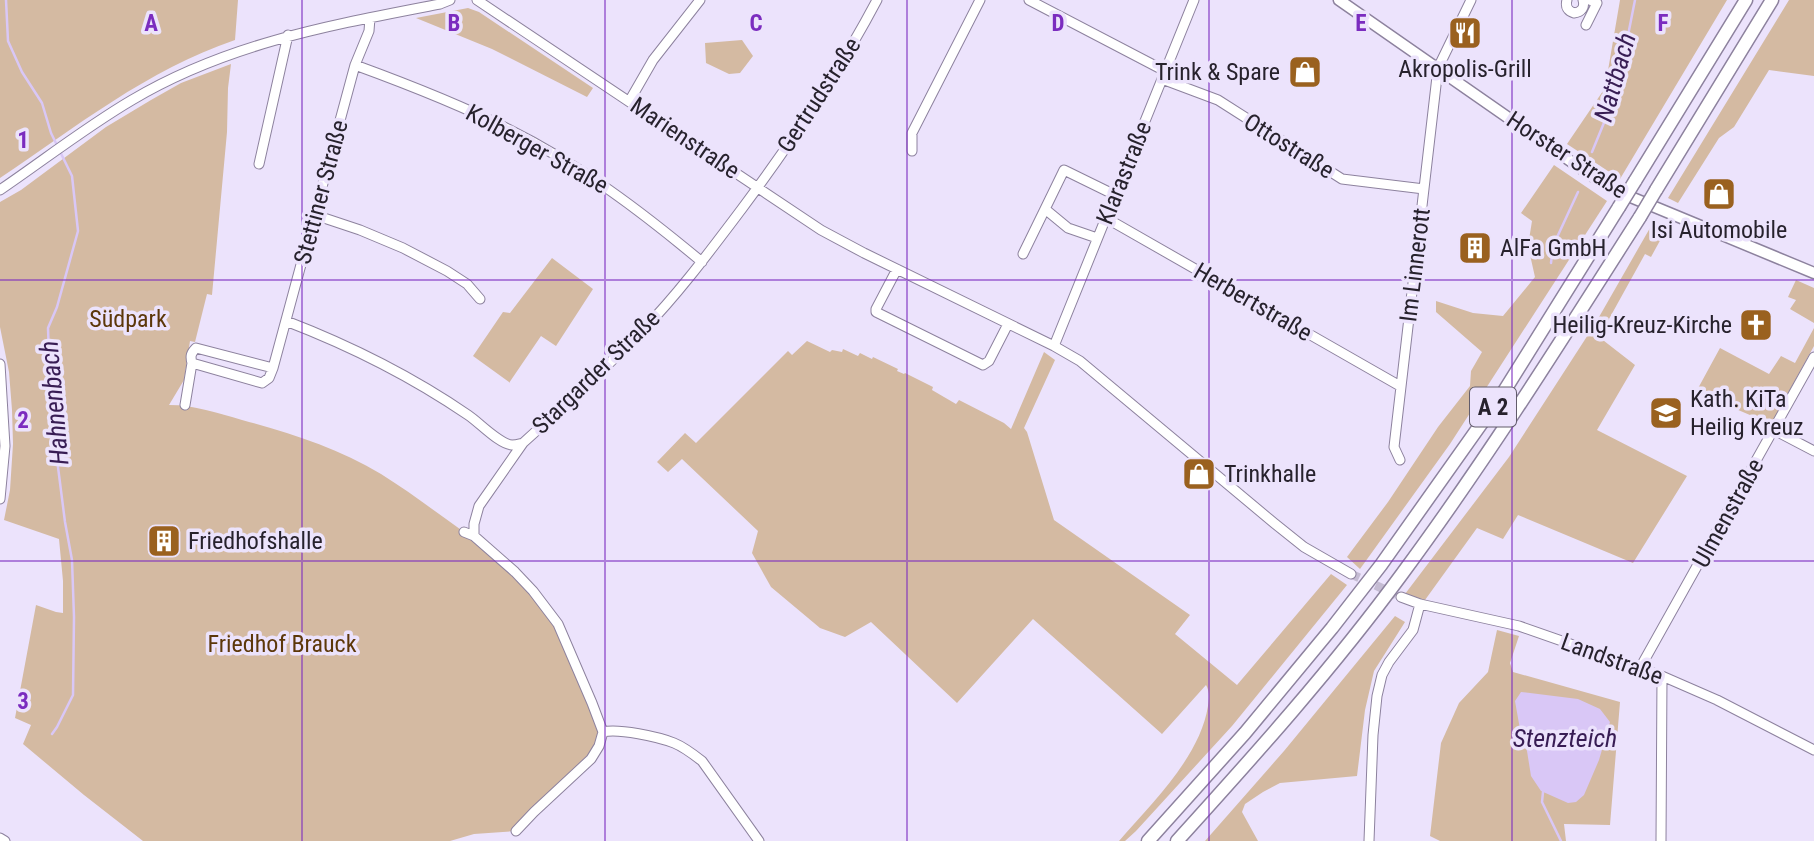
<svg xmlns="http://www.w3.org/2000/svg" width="1814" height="841" font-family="'Roboto Condensed',sans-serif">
	<rect width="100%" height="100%" fill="#ece3fc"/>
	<path fill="#d4baa2" d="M0,0H238L235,40C147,70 76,127 0,178Z
		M1620,0H1727L1620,179L1567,144L1605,88Z
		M1789,0H1814V76L1769,70L1734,127L1719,138L1678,203L1668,198Z
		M468,8L479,12L593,88L587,97L492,49L416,18Z
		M742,40L753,56L740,73L729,74L706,63L705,43Z
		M231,64L228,88L227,132L212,295L207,294L195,342L190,341L184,380L169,405C194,405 218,413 242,420C290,433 338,448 381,474C410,492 437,513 464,532L474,536L547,608L600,722L599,746L516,831L474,834L450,841H143L84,795L23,744L31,725L15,718L36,605L56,612L63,613V581L59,539L4,520L10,490L13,444L12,410L9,372L0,327V202L21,190L106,127L151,100L181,83Z
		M1554,165L1607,201L1450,444L1360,569L1347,557L1388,502L1438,427L1470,386L1471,371L1482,352L1436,312V301L1473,313L1503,316L1535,277L1528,246L1532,221L1521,213Z
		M1654,221L1668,226L1651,257L1645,254L1599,337L1635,365L1597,430L1687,476L1633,563L1518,515L1503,539L1477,528L1425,600L1405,594L1509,457L1595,324Z
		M552,258L593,289L556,346L541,336L509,383V382L473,356L503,312L510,313Z
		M1796,280L1814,288V323L1790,309L1796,300L1788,297Z
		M1814,328V346L1771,424L1696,392L1720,348L1769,374L1781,356L1795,363Z
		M807,341L830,352L832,350L842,352L843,349L858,356L860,353L872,359L873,357L898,369L897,371L904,374L905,373L933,387L932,390L956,404L959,400L1004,423L1011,429L1044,352L1055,360L1024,428L1027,432L1054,520L1190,615L1175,634L1237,685L1331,574L1347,585L1232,726L1136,831L1125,841H1119C1152,803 1200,757 1208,706C1209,698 1210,692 1206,685L1162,734L1033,619L957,703L871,622L845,637L820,628L771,587L752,553L758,531L682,459L668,472L657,462L685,433L696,443L788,351L792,355Z
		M1395,616L1405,622L1374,671L1365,710L1357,776L1280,783L1263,792L1245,804L1242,812L1258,841H1205L1284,751Z
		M1497,630L1519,636L1510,663L1513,672L1620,702L1610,825L1564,824L1566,841H1440L1430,836L1441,743L1459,703L1488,672Z"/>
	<path fill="#d9c7f6" d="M1521,692L1578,699L1600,709L1610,722L1599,760L1584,795L1576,802L1568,803L1541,791L1531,776L1527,751L1521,735L1515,701Z"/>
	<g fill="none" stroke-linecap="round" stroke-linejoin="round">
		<path stroke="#d9c7f6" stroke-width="2.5" d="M6,0L8,41L22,72L42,103L51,133L72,176L78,231L57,307L48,328L51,412L65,522L72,560L74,617L73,695L57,727L52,734
			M1592,152L1617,91L1635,0
			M1551,263L1553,246L1578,192
			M1543,792L1542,802L1561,841"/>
		<path stroke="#c5bcd3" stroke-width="9" stroke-dasharray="9 4.5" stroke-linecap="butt" d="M1351,574L1401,597"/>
		<defs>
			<path id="minor" d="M477,0L821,230L864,253L1054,346L1080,361L1274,523L1304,547L1351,574
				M1029,0L1165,71
				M1567,0C1565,7 1568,11 1574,13C1582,12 1585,7 1583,0
				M1586,25L1597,3L1590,0
				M355,65C407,84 459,104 508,129C579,164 642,212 702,262
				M1162,79L1218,100L1342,179L1424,189
				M630,100L653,60L700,0
				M912,151V133L980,0
				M259,164L288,35
				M0,190C44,160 86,127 132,100C228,43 332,25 440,4L450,0
				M315,215L360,230L403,248L447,271L467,284L480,299
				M1106,218L1400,386
				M1097,238L1068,228L1045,209L1064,170L1115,195
				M1023,254L1045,209
				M897,269L876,309V312L983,365L989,361L1008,324
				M286,321C351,346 411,376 468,415C480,423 499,444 512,445C516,445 519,444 523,443C564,406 605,369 643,330C679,293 710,251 741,210C791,143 838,74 877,0
				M1054,346L1194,0
				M196,348L273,368L269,378L262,383L192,363C190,356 191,353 196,348Z
				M0,364L5,446L0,499
				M273,368L355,65L369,31L370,18
				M185,405L192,363
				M1774,430L1814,451
				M1400,460L1394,447L1438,68L1471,0
				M464,532L474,536L515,572L533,591L558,624L592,703L603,732L599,746L591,759L534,812L516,831
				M474,536V524L479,506L523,443
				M1401,597L1420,604L1519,626L1662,676L1717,700L1814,750
				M1640,668L1814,357
				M603,732C618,728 659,737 674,743C684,747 693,754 702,761L759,841
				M0,838L5,841
				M1369,841L1373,735L1377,696L1382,675L1389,662L1413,630L1420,604
				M1661,841L1662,676"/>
			<path id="major" d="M1339,0L1592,176L1621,193L1814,273"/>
			<path id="highway" d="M1635,181L1746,0
				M1656,190L1772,0
				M1148,841L1245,733L1332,628L1381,565L1503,393L1619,207
				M1177,841C1255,755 1333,668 1402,574C1487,459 1563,338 1640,217"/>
		</defs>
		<use href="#minor" stroke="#8d829e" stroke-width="11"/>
		<use href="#major" stroke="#8d829e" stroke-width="13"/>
		<use href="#highway" stroke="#8d829e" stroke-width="15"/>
		<use href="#minor" stroke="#fff" stroke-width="9"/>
		<use href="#major" stroke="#fff" stroke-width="10"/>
		<use href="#highway" stroke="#fff" stroke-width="12"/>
		<defs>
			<path id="highway-bridge" d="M1619,207L1635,181
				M1640,217L1656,190"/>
		</defs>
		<use href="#highway-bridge" stroke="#8d829e" stroke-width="15" stroke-linecap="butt"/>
		<use href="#highway-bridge" stroke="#fff" stroke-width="12"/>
	</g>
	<path fill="none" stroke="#7b2cbf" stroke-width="2" stroke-opacity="0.55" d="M302,0V841M605,0V841M907,0V841M1209,0V841M1512,0V841M0,280H1814M0,561H1814"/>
	<defs>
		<symbol id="restaurant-square" viewBox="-11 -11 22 22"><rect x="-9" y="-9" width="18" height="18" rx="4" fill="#9a611f" stroke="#ece3fc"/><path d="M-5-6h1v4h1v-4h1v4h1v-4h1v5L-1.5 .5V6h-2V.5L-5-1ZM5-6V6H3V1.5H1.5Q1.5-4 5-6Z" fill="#fff"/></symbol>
		<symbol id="shop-square" viewBox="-11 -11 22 22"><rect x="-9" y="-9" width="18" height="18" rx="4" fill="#9a611f" stroke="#ece3fc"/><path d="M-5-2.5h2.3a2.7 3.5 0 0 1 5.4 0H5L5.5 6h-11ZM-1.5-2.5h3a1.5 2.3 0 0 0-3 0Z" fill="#fff"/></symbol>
		<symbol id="building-square" viewBox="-11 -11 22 22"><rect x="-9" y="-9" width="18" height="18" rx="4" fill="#9a611f" stroke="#ece3fc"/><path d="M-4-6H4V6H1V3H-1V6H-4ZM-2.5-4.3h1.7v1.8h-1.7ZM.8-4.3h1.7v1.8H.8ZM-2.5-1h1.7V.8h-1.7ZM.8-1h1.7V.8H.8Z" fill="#fff"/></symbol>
		<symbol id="church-square" viewBox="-11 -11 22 22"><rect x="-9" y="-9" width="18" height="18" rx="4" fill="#9a611f" stroke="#ece3fc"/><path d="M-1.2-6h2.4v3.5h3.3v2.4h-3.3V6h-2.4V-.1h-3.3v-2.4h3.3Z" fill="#fff"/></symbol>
		<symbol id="school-square" viewBox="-11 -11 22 22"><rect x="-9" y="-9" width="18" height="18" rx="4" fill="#9a611f" stroke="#ece3fc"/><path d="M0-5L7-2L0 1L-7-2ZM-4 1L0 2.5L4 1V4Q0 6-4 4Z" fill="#fff"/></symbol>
	</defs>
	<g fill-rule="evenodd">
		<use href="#restaurant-square" x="1446" y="14" width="38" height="38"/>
		<use href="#shop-square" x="1286" y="53" width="38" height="38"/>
		<use href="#shop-square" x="1700" y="175" width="38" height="38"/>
		<use href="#building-square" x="1456" y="229" width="38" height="38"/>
		<use href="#church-square" x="1737" y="306" width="38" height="38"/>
		<use href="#school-square" x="1647" y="394" width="38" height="38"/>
		<use href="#shop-square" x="1180" y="455" width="38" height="38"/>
		<use href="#building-square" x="145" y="522" width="38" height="38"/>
	</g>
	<g text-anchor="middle" stroke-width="7" stroke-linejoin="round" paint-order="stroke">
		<rect fill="#ece3fc" stroke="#625c6b" stroke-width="2" x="1470" y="387.5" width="46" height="39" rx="5"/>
		<g font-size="23" font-weight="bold" fill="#27222d">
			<text x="1493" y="415">A 2</text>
		</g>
		<g font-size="24" fill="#27222d" stroke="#ece3fc" text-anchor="start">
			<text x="1465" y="77" text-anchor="middle">Akropolis-Grill</text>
			<text x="1280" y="80" text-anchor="end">Trink &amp; Spare</text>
			<text x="1719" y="238" text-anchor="middle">Isi Automobile</text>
			<text x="1500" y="256">AlFa GmbH</text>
			<text x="1732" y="333" text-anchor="end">Heilig-Kreuz-Kirche</text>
			<text x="1690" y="407">Kath. KiTa<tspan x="1690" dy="28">Heilig Kreuz</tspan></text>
			<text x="1224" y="482">Trinkhalle</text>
			<text x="188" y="549">Friedhofshalle</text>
		</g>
		<g font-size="24" fill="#27222d" stroke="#ece3fc">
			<text transform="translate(819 95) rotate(-57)" y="8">Gertrudstraße</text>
			<text transform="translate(685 138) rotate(34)" y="8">Marienstraße</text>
			<text transform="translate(1289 146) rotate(32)" y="8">Ottostraße</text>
			<text transform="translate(537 149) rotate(29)" y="8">Kolberger Straße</text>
			<text transform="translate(1567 155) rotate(33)" y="8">Horster Straße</text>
			<text transform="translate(1124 173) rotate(-68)" y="8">Klarastraße</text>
			<text transform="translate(321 192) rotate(-75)" y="8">Stettiner Straße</text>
			<text transform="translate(1415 265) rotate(-83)" y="8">Im Linnerott</text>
			<text transform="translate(1253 302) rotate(30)" y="8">Herbertstraße</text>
			<text transform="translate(596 372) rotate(-44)" y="8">Stargarder Straße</text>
			<text transform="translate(1728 513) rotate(-61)" y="8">Ulmenstraße</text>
			<text transform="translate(1612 659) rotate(20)" y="8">Landstraße</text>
		</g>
		<g font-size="24" fill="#5c3709" stroke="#ece3fc">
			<text x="128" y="327">Südpark</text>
			<text x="282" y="652">Friedhof Brauck</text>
		</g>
		<g font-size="26" font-style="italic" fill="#381d54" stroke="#ece3fc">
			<text transform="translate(1615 77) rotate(-74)" y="9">Nattbach</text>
			<text transform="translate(54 403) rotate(-95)" y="9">Hahnenbach</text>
			<text x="1565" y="747">Stenzteich</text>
		</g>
	</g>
	<g font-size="23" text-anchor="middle" font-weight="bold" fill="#7b2cbf" stroke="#ece3fc" stroke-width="7" stroke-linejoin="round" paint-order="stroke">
		<text x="151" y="31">A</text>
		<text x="454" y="31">B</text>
		<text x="756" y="31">C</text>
		<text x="1058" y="31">D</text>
		<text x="1361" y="31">E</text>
		<text x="1663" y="31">F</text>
		<text x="23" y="148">1</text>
		<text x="23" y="428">2</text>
		<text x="23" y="709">3</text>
	</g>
</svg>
